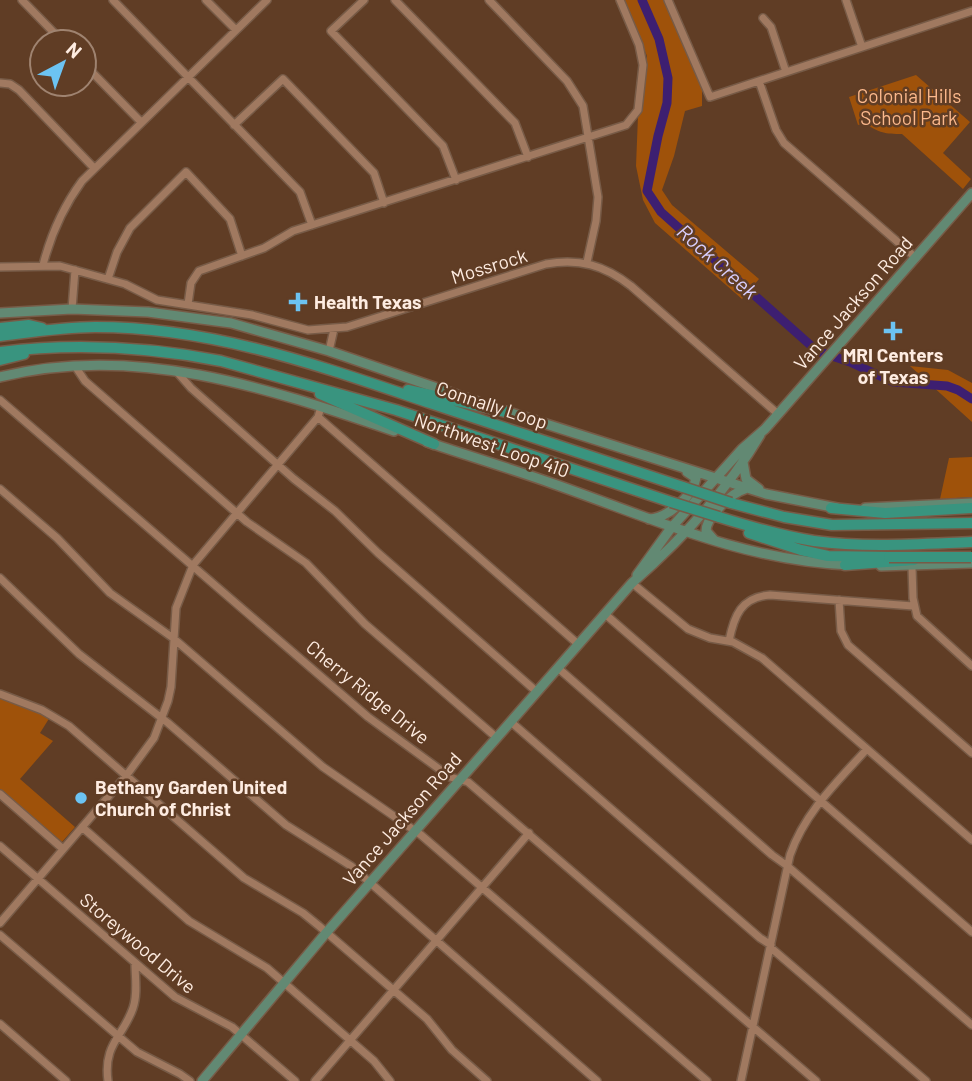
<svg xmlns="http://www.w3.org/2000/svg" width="972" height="1081" font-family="Barlow,sans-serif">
	<rect width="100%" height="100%" fill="#603d25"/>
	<path fill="#9f520a" d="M623,0H664L702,88V106L685,111L674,156L662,190L672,205L759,279L742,299L655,223L643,200L636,166L638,116L641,108L647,56Z
		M916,75L970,122L943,153L971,179L963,189L902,134C885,134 880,133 864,123L858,125L849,97Z
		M910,366L948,370L972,383V422Z
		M972,457V497L940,499L949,458Z
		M0,696L50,717L40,733L53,741L20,779L75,827L62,842L0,789Z"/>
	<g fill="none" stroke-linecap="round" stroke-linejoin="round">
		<path stroke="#3d1f71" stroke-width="9" d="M642,0L659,39L668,78L667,103L658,136L647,191L661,212L817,351L850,362L893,382L947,386L958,390L972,399"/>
		<defs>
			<path id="minor" d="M22,0L63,42
				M113,0L300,192L312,225
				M206,0L236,30
				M364,0L331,31L443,146L456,180
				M395,0L515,123L528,157
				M489,0L567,81L583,106L598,197L596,221L587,262
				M668,0L710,97L972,11
				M846,0L862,47
				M763,18L771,27L786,72
				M84,64L141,122
				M759,81L776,130L784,143L916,258
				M0,83L10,84L19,90L94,168
				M234,125L283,79L374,173L384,203
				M43,265C51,234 63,207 82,181L267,0
				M0,267L60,266L125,284L157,300L252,315L308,330L347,327L546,264C579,258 604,265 631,286L778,414
				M108,279L117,252L130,228L186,172L230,219L242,256
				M188,304L191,283L199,271L264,248L293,231L626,125L638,110L643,65L639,45L620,0
				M72,309L75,270
				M329,351L334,329
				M75,366L85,381L247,522L306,563L365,624L497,738
				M177,372L191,388L294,479L335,511L378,553L537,692
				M0,400L368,717L450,777L468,782L816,1081
				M318,417L578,644
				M0,489L57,538L110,593L173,638L323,767L421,835L707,1081
				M912,567L913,598L917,616L972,666
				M0,578L79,654L168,723L286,825L351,866L597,1081
				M632,583L688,629L710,638L733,642L762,658L972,840
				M839,600L841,631L848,645L972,753
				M605,614L972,932
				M729,641C734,616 741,597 770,595L913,606
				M558,668L772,855L786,865L972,1025
				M0,694L42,710L69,726L244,878L303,913L319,926L427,1019L452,1050L487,1081
				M511,722L760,938L771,945
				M0,794L63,849
				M82,827L189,921L267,968L374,1061L390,1081
				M0,846L175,997L232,1027L295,1081
				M0,923L126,776L154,738L168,701L171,687L176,608L193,565L318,417L321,407
				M0,935L137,1052L180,1074L190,1081
				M770,947L926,1081
				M0,1024L66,1081
				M108,1081C103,1044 123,1037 133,1008C138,994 135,977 135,963
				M315,1081L529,833
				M741,1081L790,855C805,812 837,782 867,749"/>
			<path id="major" d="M0,313L72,309L148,312L231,323L329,351L478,402
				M0,377C135,343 267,388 394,431
				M502,410L766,494L837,508
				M427,442C469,456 512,469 554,484C651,518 744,561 849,565
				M743,462L746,479L759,489
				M865,508L972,503
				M649,519C668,518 693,496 696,478L687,472
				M714,540L706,531C706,517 731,493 745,489
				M881,566L972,563
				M637,575L671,528L742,449L765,429L972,193
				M202,1081L326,933L632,583C680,541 727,491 760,435"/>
			<path id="highway" d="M0,328L29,325L42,328
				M0,336C32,332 63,327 95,327C213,327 320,366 430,403C514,431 599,459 683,487
				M0,352C73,343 149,347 221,361L396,410L671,502
				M0,360L24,354
				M408,390L506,412
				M320,394L434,444
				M731,503L784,517L832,525L972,523
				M831,508L885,513L972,508
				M719,517C751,527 782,536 814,541C866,548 920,544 972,542
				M749,533L801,550L828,556L889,557
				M845,565L914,560"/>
		</defs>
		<use href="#minor" stroke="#775b47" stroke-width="10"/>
		<use href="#major" stroke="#775b47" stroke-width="12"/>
		<use href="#highway" stroke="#775b47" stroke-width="13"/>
		<use href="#minor" stroke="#a07960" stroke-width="7"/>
		<use href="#major" stroke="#628973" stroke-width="9"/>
		<use href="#highway" stroke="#39947f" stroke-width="10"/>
		<defs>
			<path id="highway-bridge" d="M683,487L731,503
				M671,502L719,517
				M889,557H971"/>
		</defs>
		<use href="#highway-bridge" stroke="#775b47" stroke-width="13" stroke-linecap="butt"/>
		<use href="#highway-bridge" stroke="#39947f" stroke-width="10"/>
	</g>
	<g fill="#6cc3f2" stroke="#603d25" stroke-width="2.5">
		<path d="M294.5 291.5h7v7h7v7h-7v7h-7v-7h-7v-7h7z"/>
		<path d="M889.5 320.5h7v7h7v7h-7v7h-7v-7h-7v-7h7z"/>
		<circle cx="81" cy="798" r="7"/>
	</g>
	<g text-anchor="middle" stroke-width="5" stroke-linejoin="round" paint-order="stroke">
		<g font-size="19" fill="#fcb98c" stroke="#603d25">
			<text x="909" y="103">Colonial Hills<tspan x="909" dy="22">School Park</tspan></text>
		</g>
		<g font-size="19" fill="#feece1" stroke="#603d25">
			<text transform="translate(489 266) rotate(-17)" y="7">Mossrock</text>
			<text transform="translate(853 303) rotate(-49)" y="7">Vance Jackson Road</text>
			<text transform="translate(492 405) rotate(18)" y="7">Connally Loop</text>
			<text transform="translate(492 445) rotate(19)" y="7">Northwest Loop 410</text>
			<text transform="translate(368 692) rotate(39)" y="7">Cherry Ridge Drive</text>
			<text transform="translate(402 819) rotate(-49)" y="7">Vance Jackson Road</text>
			<text transform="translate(138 943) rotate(40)" y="7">Storeywood Drive</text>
		</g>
		<g font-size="19" font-weight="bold" fill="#feece1" stroke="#603d25" text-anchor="start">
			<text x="314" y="309">Health Texas</text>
			<text x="893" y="362" text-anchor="middle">MRI Centers<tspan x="893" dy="22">of Texas</tspan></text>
			<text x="95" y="794">Bethany Garden United<tspan x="95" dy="22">Church of Christ</tspan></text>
		</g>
		<g font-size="21" font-style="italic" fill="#d8cefd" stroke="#603d25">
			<text transform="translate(717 262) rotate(42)" y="7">Rock Creek</text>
		</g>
	</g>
	<g transform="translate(63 63) rotate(41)"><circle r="33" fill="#603d25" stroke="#9f8370" stroke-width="2"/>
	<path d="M0-5L12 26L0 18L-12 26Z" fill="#6cc3f2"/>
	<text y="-10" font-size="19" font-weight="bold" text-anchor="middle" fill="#feece1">N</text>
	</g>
</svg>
